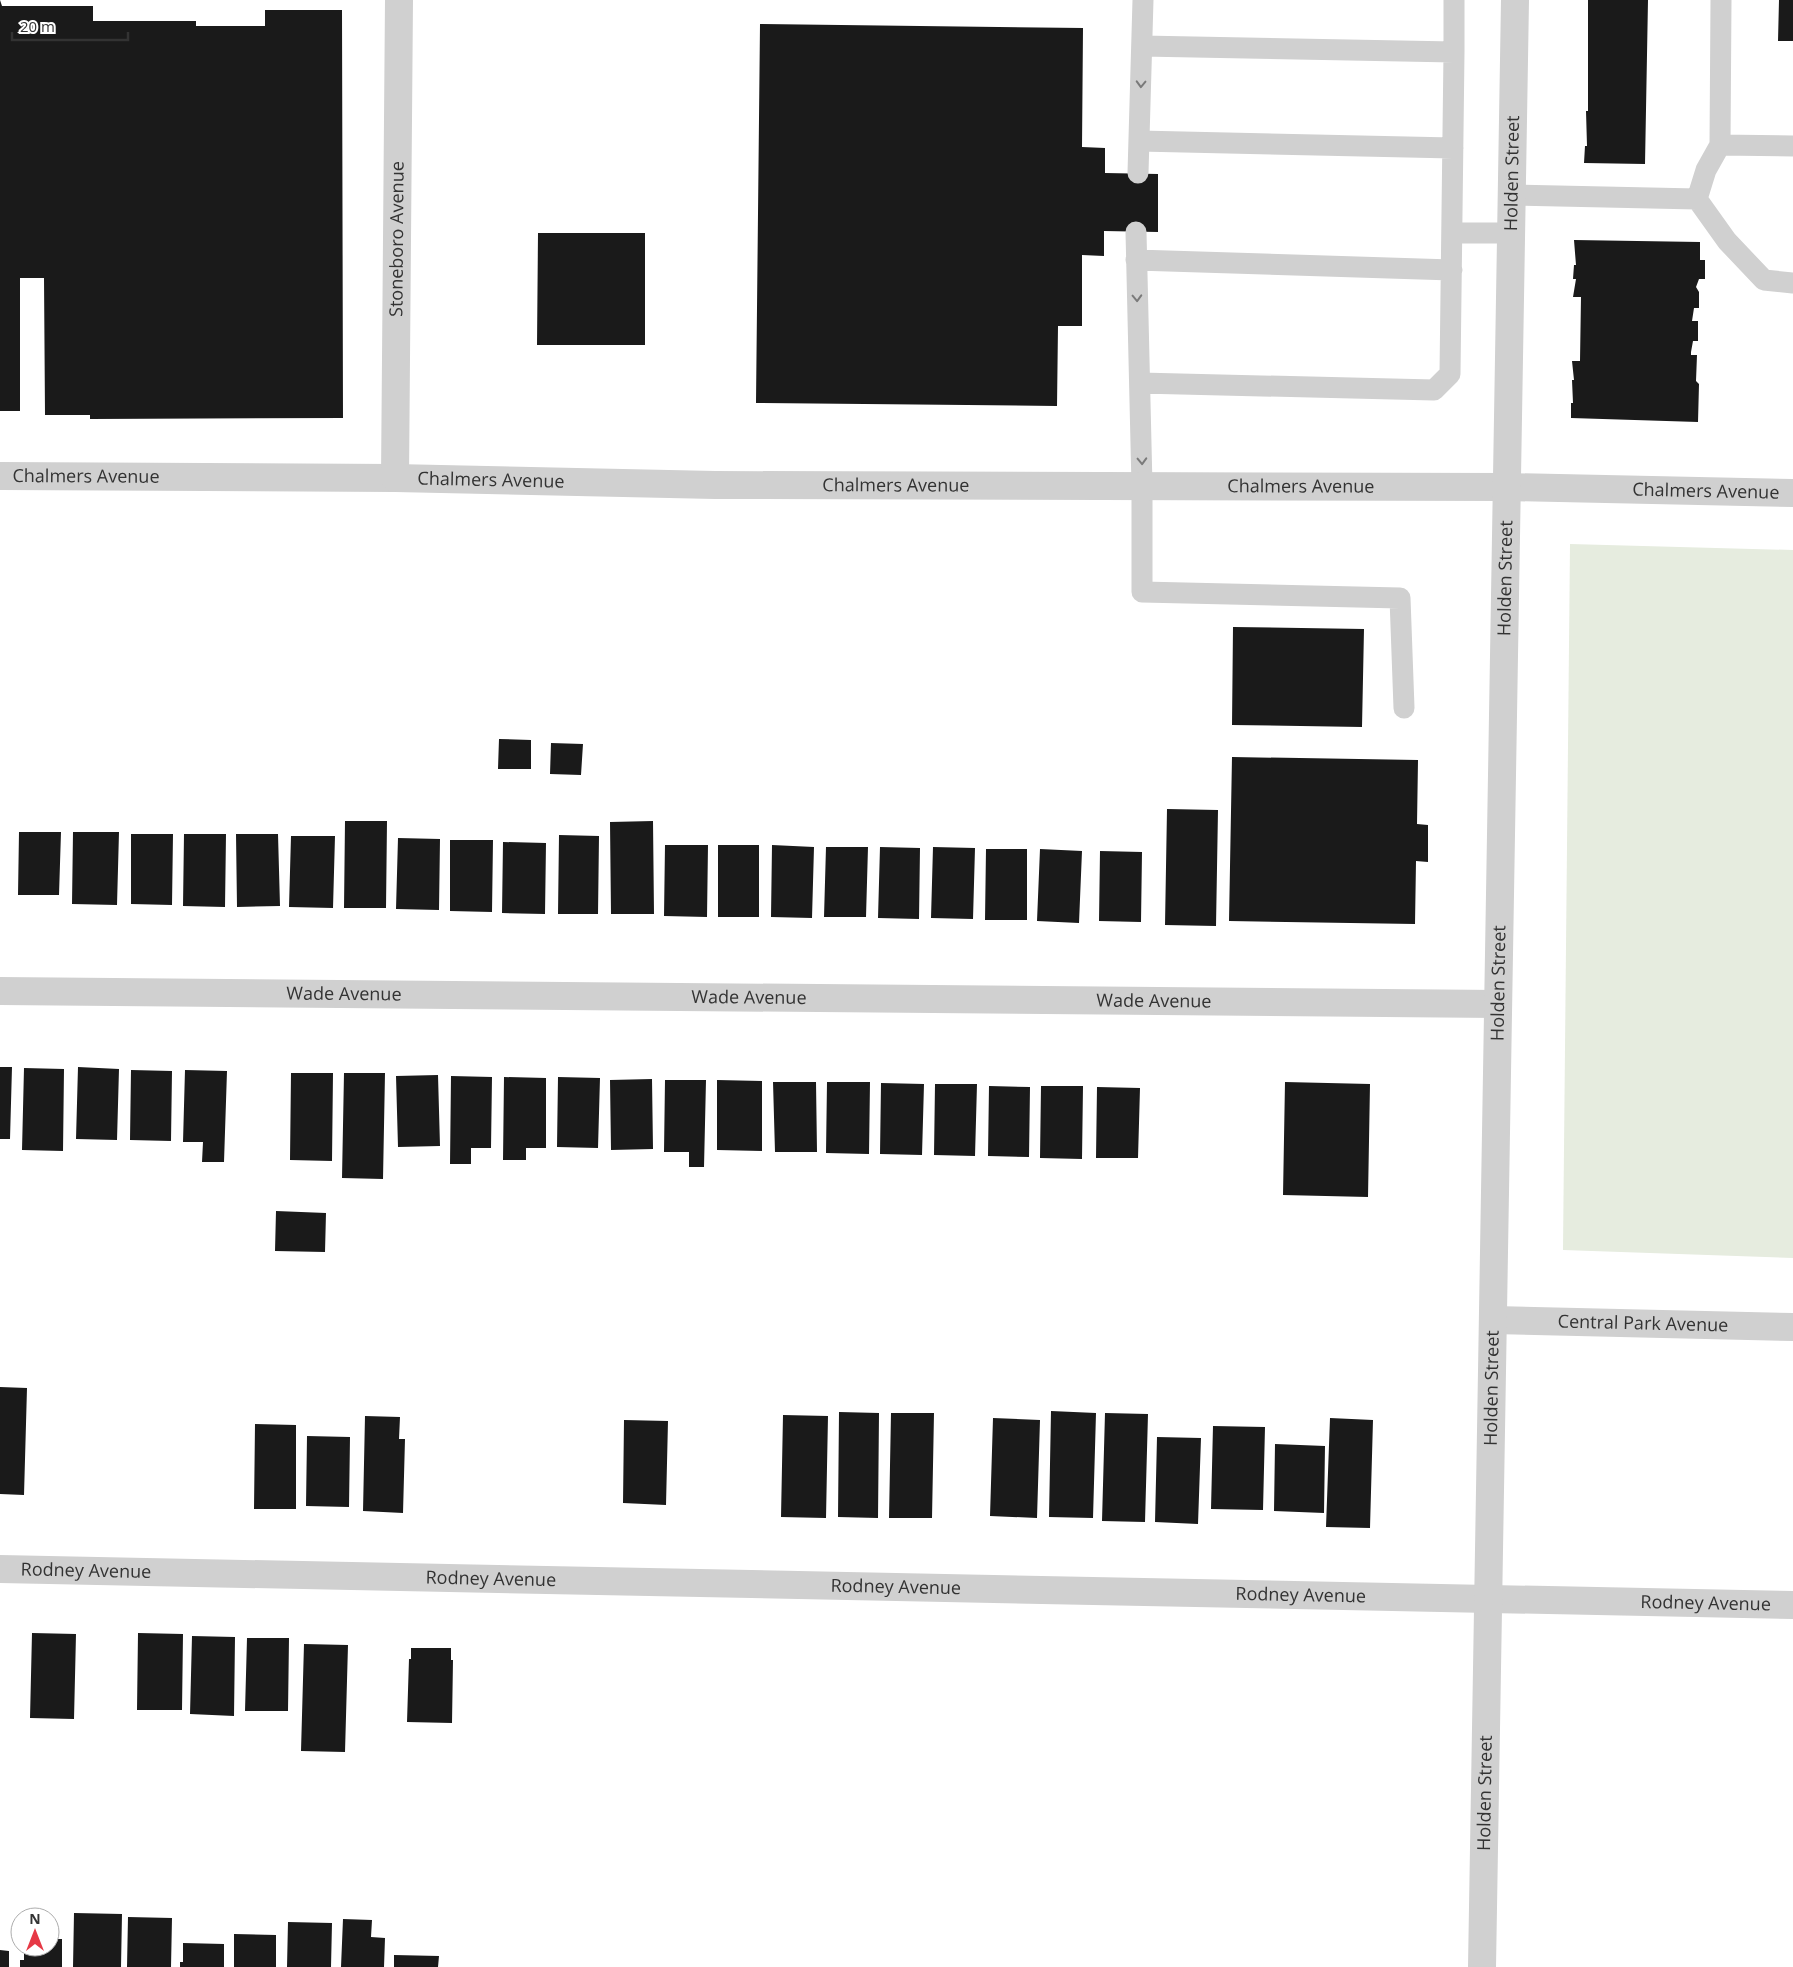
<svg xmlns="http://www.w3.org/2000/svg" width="1793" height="1967" font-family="'Open Sans',sans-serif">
	<rect width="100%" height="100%" fill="#fff"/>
	<path fill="#e6ecdf" d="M1570,544L1793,550V1258L1563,1250Z"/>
	<path fill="#1a1a1a" d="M0,0L2,6H93V21H196V26H265V10H342L343,418L90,419V415H45L44,278H20V411H0Z
		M1588,0H1648L1645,164L1584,163L1585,146H1587L1586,111H1588Z
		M1779,0H1793V41H1778Z
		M760,24L1083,28L1082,147L1105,148V173L1158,174V232L1104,231V256L1082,255V326H1058L1057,406L756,403Z
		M538,233H645V345H537Z
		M1574,240L1700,242V260H1705V279H1699L1696,287L1699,292V308H1694L1692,321H1698V341H1693L1691,352V355H1697L1696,381L1699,384L1698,422L1571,418V403H1573L1572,380H1574L1572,361H1580L1581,297H1573L1576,279H1573L1574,265H1576Z
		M1233,627L1364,629L1362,727L1232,725Z
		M499,739L531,740V769H498Z
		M551,743L583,744L581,775L550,774Z
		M1232,757L1418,760L1417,824L1428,825V862L1416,861L1415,924L1229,921Z
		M1167,809L1218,810L1216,926L1165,925Z
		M345,821H387L386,908H344Z
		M653,821L654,914H611L610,822Z
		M19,832H61L59,895H18Z
		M73,832H119L117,905L72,904Z
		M131,834H173L172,905L131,904Z
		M184,834H226L225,907L183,906Z
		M236,834H278L280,906L237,907Z
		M559,835L599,836L598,914H558Z
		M291,836H335L333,908L289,907Z
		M398,838L440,839L439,910L396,909Z
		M450,840H493L492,912L450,911Z
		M503,842L546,843L545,914L502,913Z
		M665,845H708L707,917L664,916Z
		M718,845H759V917H718Z
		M772,845L814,847L812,918L771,917Z
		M826,847H868L866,917H824Z
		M880,847L920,848L919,919L878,918Z
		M933,847L975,848L973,919L931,918Z
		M986,849H1027V920H985Z
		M1040,849L1082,851L1079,923L1037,921Z
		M1100,851L1142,852L1141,922L1099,921Z
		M0,1067H12L10,1139H0Z
		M78,1067L119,1069L117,1140L76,1139Z
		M24,1068L64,1069L63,1151L22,1150Z
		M131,1070L172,1071L171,1141L130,1140Z
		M185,1070L227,1071L224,1162H202L203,1142H183Z
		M291,1073H333L332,1161L290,1160Z
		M344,1073H385L383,1179L342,1178Z
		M438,1075L440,1146L398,1147L396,1076Z
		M451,1076L492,1077L491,1148H471V1164H450Z
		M504,1077L546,1078V1148H526V1160H503Z
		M558,1077L600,1078L598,1148L557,1147Z
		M652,1079L653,1149L611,1150L610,1080Z
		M665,1080H706L704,1167H689V1152H664Z
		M717,1080L762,1081V1151L717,1150Z
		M773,1082H816L817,1152H775Z
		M827,1082H870L869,1154L826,1153Z
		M1285,1082L1370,1084L1368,1197L1283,1195Z
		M881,1083L924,1084L922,1155L880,1154Z
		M935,1084H977L975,1156L934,1155Z
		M989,1086L1030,1087L1029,1157L988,1156Z
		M1041,1086H1083L1082,1159L1040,1158Z
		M1097,1087L1140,1088L1138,1158H1096Z
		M276,1211L326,1213L325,1252L275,1251Z
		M0,1387L27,1388L24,1495L0,1494Z
		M1051,1411L1096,1413L1093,1518L1049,1517Z
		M839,1412L879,1413L878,1518L838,1517Z
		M891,1413H934L932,1518H889Z
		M1105,1413L1148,1414L1145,1522L1102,1521Z
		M783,1415L828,1416L826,1518L781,1517Z
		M365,1416L400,1417L399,1439H405L403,1513L363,1511Z
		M993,1418L1040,1420L1037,1518L990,1516Z
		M1330,1418L1373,1420L1370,1528L1326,1527Z
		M624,1420L668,1421L666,1505L623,1503Z
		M255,1424L296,1425V1509H254Z
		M1213,1426L1265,1427L1263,1510L1211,1509Z
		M307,1436L350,1437L349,1507L306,1506Z
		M1157,1437L1201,1438L1198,1524L1155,1522Z
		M1275,1444L1325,1446L1324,1513L1274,1511Z
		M32,1633L76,1634L74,1719L30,1718Z
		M138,1633L183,1634L182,1710H137Z
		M192,1636L235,1637L234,1716L190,1714Z
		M247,1638H289L288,1711H245Z
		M304,1644L348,1645L345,1752L301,1751Z
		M411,1648H451V1660H453L452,1723L407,1722L409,1659H411Z
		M74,1913L122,1914L121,1967H73Z
		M128,1917L172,1918L171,1967H127Z
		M343,1919L372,1920L371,1937L385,1938L384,1967H341Z
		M288,1922L332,1923L331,1967H287Z
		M234,1934L276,1935V1967H234Z
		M50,1939H62V1967H20V1960H24V1947H50Z
		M183,1943L224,1944V1967H180V1962H183Z
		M0,1950L9,1951V1967H0Z
		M394,1955L439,1956L438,1967H394Z"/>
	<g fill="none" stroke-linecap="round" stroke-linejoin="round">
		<path stroke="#d0d0d0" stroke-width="21" d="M1454,0V52
			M1139,141L1453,148
			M1720,145L1721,0
			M1138,173L1143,0
			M1511,195L1697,199
			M1697,199L1727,241L1764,280L1793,283
			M1697,199L1706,170L1720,145L1793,146
			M1136,232L1142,486V592L1400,598L1404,708
			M1452,233H1511
			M1136,260L1452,270
			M1140,383L1434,390L1450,374L1454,52L1142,46"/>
		<g stroke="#d0d0d0" stroke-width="28">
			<path id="s1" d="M0,476L395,478L715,485L1507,487L1793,493"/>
			<path id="s2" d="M395,478L399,0"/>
			<path id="s3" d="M0,991L1498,1004"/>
			<path id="s4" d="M1493,1320L1793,1327"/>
			<path id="s5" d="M0,1569L1793,1605"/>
			<path id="s6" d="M1482,1967L1515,0"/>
		</g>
	</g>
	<defs><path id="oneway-chevron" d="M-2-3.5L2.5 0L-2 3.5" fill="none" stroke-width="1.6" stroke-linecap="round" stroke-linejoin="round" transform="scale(1.25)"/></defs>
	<g stroke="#7a7a7a">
		<use href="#oneway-chevron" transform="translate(1141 84) rotate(92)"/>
		<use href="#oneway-chevron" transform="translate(1137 298) rotate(88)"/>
		<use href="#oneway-chevron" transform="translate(1142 461) rotate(88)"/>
	</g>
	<g text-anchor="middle" stroke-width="5" stroke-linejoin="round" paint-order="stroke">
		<g font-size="18" fill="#333" stroke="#fff">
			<text dy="6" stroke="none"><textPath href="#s6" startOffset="1794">Holden Street</textPath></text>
			<text dy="6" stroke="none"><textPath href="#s2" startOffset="239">Stoneboro Avenue</textPath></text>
			<text dy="6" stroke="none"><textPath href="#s1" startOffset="86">Chalmers Avenue</textPath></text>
			<text dy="6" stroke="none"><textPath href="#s1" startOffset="491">Chalmers Avenue</textPath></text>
			<text dy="6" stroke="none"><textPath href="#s1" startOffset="896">Chalmers Avenue</textPath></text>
			<text dy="6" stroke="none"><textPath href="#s1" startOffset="1301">Chalmers Avenue</textPath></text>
			<text dy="6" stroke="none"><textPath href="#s1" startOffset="1706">Chalmers Avenue</textPath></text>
			<text dy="6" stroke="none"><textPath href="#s6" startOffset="1389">Holden Street</textPath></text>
			<text dy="6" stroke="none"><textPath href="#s6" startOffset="984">Holden Street</textPath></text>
			<text dy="6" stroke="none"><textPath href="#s3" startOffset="344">Wade Avenue</textPath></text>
			<text dy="6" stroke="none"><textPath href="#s3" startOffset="749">Wade Avenue</textPath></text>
			<text dy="6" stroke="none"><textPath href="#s3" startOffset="1154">Wade Avenue</textPath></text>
			<text dy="6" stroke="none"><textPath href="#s4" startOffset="150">Central Park Avenue</textPath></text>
			<text dy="6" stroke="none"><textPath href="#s6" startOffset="579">Holden Street</textPath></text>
			<text dy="6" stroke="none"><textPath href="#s5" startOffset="86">Rodney Avenue</textPath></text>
			<text dy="6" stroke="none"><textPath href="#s5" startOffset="491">Rodney Avenue</textPath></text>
			<text dy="6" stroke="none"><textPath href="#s5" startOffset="896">Rodney Avenue</textPath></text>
			<text dy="6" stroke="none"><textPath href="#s5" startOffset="1301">Rodney Avenue</textPath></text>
			<text dy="6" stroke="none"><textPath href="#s5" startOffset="1706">Rodney Avenue</textPath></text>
			<text dy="6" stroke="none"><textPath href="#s6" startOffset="174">Holden Street</textPath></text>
		</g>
	</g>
	<g transform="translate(35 1932)"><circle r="24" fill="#ffffff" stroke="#adadad"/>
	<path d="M0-4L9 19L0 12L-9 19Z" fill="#e63946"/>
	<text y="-8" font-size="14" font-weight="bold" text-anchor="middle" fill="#333333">N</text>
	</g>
	<path d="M12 32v8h116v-8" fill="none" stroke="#333333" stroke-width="2.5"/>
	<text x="20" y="32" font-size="15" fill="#333333" stroke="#ffffff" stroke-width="4" paint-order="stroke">20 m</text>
</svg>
